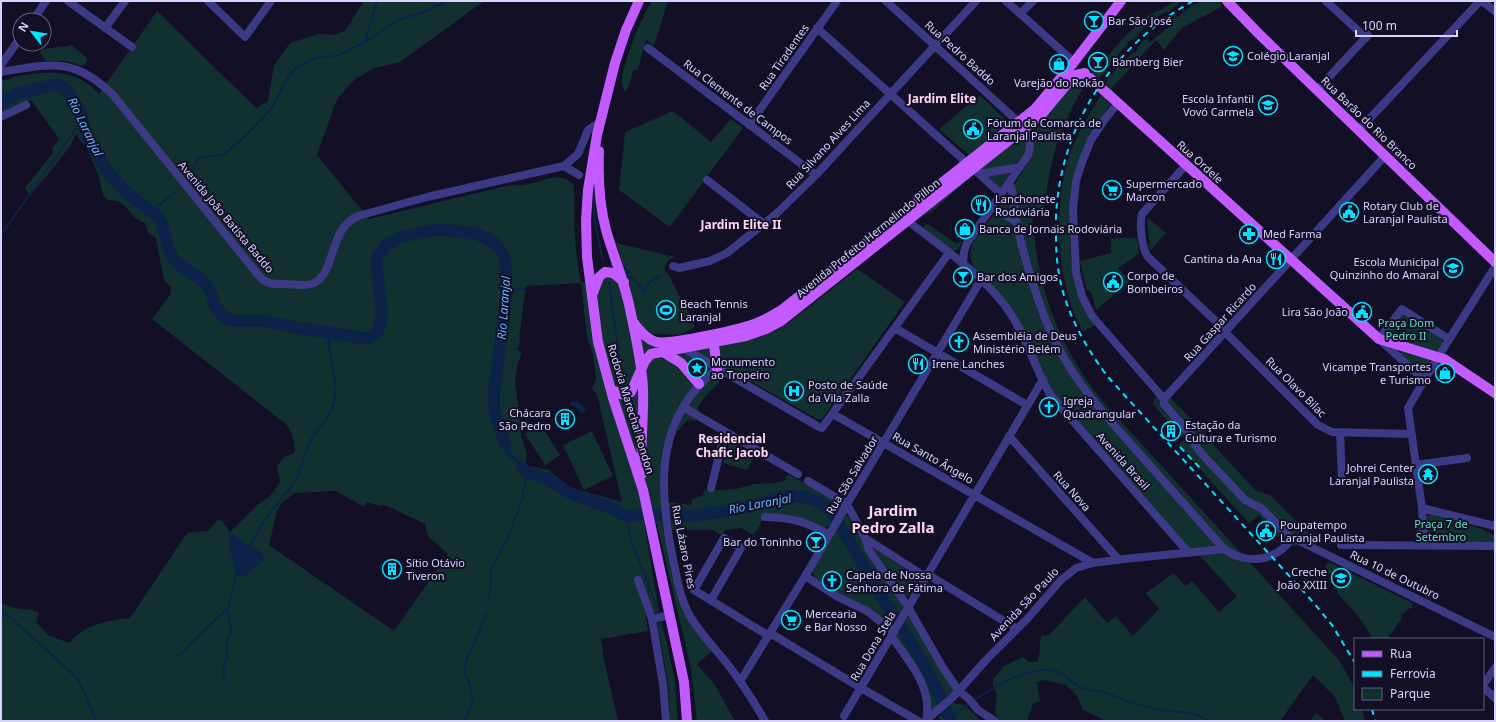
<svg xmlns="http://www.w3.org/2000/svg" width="1496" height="722" font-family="'Noto Sans',sans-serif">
	<rect width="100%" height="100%" fill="#130f26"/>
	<path fill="#12302f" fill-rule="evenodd" d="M364,1H484L400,62L372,69L354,80L338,98L335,104L317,155L369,219L510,185C516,185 523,186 529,184C546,181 561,170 574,186C574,219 574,251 581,283L625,271L616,243L675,257C668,259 665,263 665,271L669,275L695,327L679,335L654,334L653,337L644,327L640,321L636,330L641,360L750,338L751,340L772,332L787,324L857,269L905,302L822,419H817L731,370L703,399L698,407L699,410L695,421C687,418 682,424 679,431L670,428L667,502L692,505V500L703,495L704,491L736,489L754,484L776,483L785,480L788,474L840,504L902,604V613L909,616L953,689L952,703C967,703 971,712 982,721H942L938,718L943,712L939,707L933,710L930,708L897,640L892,626L815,578L813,572V568L831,525L825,528L766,514L754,535L741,528L725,530L722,535L712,530H673L670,520L662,522L676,585L712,651L697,664L715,685L735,721H697L691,669L657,524L645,527L659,612L655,613L652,610L645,612L648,631L601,639L604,660L618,721H1V603L14,608L32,610L39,613L36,622L48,635L69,643C89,622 104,622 130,618L187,533L208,531L218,520L222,521L230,532L257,505L271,495L280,482L277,466L284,457L293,454L295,451L293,437L287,425L152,319L170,295L171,287L164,280L156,238L148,233L145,223L135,218L125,206L118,201L108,200L103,195L99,177L87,148L76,134L69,148L30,196L25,188L53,153L52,149L59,139L31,100L1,113V80C10,81 11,77 18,76C49,71 76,68 99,94L157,11L256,108L268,101L274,65L290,43L319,34L335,35L345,31ZM581,283L587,337L593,354L596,379L592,389L597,394L622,502L569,487L548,470L526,465L527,454L521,436L520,418L515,382L517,366L522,352L517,350L520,342L519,338L526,286ZM336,491L364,507L367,502L380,506L385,505L425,524L428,536L448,554L394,631L269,545L277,511L281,504L294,493Z
		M652,1H668L654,46L646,40L638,69L633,71L629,86L625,92C624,88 621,84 622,80C624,60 641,18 652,1Z
		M1176,1H1186L1181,2L1170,11L1161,14L1150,25L1146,26L1133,39L1128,42L1126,47L1120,52L1104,73L1098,78L1093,73C1112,51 1128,31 1151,13L1152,14Z
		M1202,1H1215L1216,3L1218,1L1223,6L1182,28L1163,51V48L1156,40L1111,89L1105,83L1122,62L1133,53L1136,52L1142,41L1147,39L1150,42L1156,37L1171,26L1169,25V20L1179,16L1193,5Z
		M70,44L87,58L86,63L82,66L67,61H46L40,53L42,49L69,46Z
		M1083,78L1088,80C1074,103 1061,128 1054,154C1049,172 1047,190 1044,209L1032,211C1036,285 1058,348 1106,405L1338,659L1346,672L1355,690V709H1362L1365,721H1345L1335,697L1313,675L1280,721H1106L1083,710L1077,696L1066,685L1045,680L1037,682L1040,701L1033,704L1027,721H1000L995,712L997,695L993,686V679L1004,666L1023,657L1029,662H1037C1041,654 1039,646 1041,636L1049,635L1085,597L1107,623L1116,616L1133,636L1159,609L1146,593L1174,573L1185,586L1192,581L1219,612L1237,596L1200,556L1192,551L1053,394L1016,315L1004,299L977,271L972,263L970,254L972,244L1013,187L1031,157L1034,143L1031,128L1074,80Z
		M980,95L1009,123L969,155L939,129Z
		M1101,95L1110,104L1096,126L1072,185L1070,198V245L1073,277L1084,308L1095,325L1083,332C1078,321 1072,310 1069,298C1056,252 1055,197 1071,151C1079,131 1090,113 1101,95Z
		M673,111L711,142L731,119L743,128L670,227L619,190L625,132Z
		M1023,135C1027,139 1027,141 1026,147C1024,168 998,167 982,170L981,168Z
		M1011,172L1000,188L988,176Z
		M969,178L932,212L918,219Z
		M1147,217L1166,233L1150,251Z
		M925,224L929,225L957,244L959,242H962L957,250H951L923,228Z
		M1111,238H1137L1139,254L1118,268L1130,281L1096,310L1091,292L1086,289L1080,261L1111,253Z
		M1403,313L1442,339V343L1437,351L1435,352L1388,337V333Z
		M641,335L665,346L649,350L643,355Z
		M1401,350L1430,359C1431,363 1427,370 1423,372L1419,371L1401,354Z
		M1164,391L1206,434L1208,439L1255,490L1270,495L1317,542L1302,534L1296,546C1284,548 1267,523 1259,515L1250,523L1248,522L1178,445L1185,439L1176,430L1177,428L1172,423L1170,424L1153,404L1155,398Z
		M540,424L560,455L545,465L525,434Z
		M592,431L613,476L584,490L563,445Z
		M729,443H733L755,455L747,470L723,463Z
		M1430,514L1482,529L1495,536V543L1431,541C1425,536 1425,522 1428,515Z
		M873,548L918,577L919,581L910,596L907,597L905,595Z
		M1329,562L1412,603V608L1408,609L1403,614L1401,615L1402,618C1401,620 1399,621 1398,623C1395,627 1394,632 1389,635V639H1372C1364,621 1351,608 1337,593L1338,582L1325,569L1326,565Z
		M662,622L675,681L678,721H670L668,683L658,626L659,623Z
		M1316,713L1324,719L1322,721H1310Z"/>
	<path fill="#0c2248" d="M573,400L575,403L577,401L586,409L582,414L574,406H572L570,404Z
		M499,427C506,433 506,442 510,450C516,460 525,469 534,475L529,476C521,471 517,460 507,457L502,444Z
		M559,482L574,492L602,504L590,502L558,490Z
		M230,533L261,552L264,558C263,563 250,571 246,576L237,574C233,560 227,547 230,533Z"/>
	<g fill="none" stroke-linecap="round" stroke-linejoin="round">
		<path stroke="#0c2248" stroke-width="2" d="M365,42L377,1
			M188,176L199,158L207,156L224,155L247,134L271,109L290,74L296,68L311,60L320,57L338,56L365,42L398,20L429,10L447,1
			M593,189L595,223L603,261
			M153,212L160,204L176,192
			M1,235L83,119
			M625,267L629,275L644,291L650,281L661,276
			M609,282L622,380
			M506,289H524
			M629,409L634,441
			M1217,460L1220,457
			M627,517L631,541L647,581L658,612
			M250,547C254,539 257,530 263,523C272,508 285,496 295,481C303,467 304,450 313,436C321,425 331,417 334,402C339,381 328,354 328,332
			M488,599L492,576L490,572L509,536L522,499L527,473
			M1,613L9,616L77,678L86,696L96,721
			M661,623L663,631
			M178,656L185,651L190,644L228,608L237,573
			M224,682L223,669L227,657V641L231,632L228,609
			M974,700C995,687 1022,669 1049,670C1066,670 1070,684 1082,688C1090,691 1098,690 1106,693C1113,695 1119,698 1126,701C1135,704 1146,707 1155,709C1175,714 1189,708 1208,721
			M949,719L970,703
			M465,721L473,702L470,686L464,670L467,658L478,635L486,613"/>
		<path stroke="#0c2248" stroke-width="12" d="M1,103L17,94L56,84L65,88L80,111L87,136L107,171L127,193L158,217L162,224L167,244L173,259L177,263L202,280L210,290L215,306L225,318L235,321H265L293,327L362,338H368L377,333L380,324L382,314L377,270V257L386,245L401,237L434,230H447L475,234L486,238L495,243L500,250L505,259L506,269V298L494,394V408L505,443
			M522,467C530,476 539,475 549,480C557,484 564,491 573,494C591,502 610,505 627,517L640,514L693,516L749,507L776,498L789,496L805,497L821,503L832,513L843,530L881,596L904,631L929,673L943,703L950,721"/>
		<path stroke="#3d3a85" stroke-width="8" d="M68,1L132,47
			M208,1L245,37L271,1
			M886,1L1025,128C1030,137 1032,145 1028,155L967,243L964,252L963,264
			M1006,1L1074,62
			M1326,1L1366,38
			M1482,1L1495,11
			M1020,14L1033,1
			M33,20L46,1
			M105,28L125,1
			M817,28L967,163
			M648,48L816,175
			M1,65L20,38
			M1,72C50,64 74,56 113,95L260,277C267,285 276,284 286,284C294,284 306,287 314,283C336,273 328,229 358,216L427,197L564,166L578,154L588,130L601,121
			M1317,90L1368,35
			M1118,103L1105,119L1091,140L1082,162L1076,181L1073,209L1076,272L1082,296L1092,316L1164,399
			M1,117L26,105
			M749,125L837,1
			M1359,130L1480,1
			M1186,165L1142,214C1139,224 1142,249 1148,257L1226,331
			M564,166L579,175
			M976,171L1001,194
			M978,173H986L1020,167
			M707,180L764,224
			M1009,183C1015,194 1014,208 1016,221C1023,254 1036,297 1049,328C1069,376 1103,413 1137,451C1166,484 1195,516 1224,549C1247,565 1276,562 1292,538
			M992,207L1016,221
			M908,221C943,249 988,277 1012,316C1028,341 1036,371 1051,396L1188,552
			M673,266L679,268L710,261L727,253L775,215L816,175L976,1
			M895,328L1027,405
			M1225,332L1318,425L1332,432L1411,434
			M683,348L819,427L822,428L949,253
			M717,369C656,417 658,484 672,554C676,573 679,595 688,612C696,629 713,646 725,661C740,680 753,700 765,721
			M1424,380L1379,339L1402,309L1449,339
			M1164,399V404L1191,435L1195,445L1201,453L1245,500L1261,508L1289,536L1495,637
			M1164,399L1385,156
			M683,407L798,474
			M833,414L1093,563
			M1340,432L1342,482
			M1009,436L1119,560
			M1416,465L1467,458
			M808,481L847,504L865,538L869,550L908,607L942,666L958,690L969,699L978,710L995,721
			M711,488L725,432
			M1422,508L1495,526
			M765,517C793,518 805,521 829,535
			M865,538L926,577
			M1424,544L1422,508L1408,408L1438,357L1495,267
			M1341,545L1495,546
			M927,574L1017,629
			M805,576L838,597L867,611L894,632
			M638,580L652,619L663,684L666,721
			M711,600L741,548L724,538L694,590L769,636
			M652,619L670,615
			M770,633L861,688L918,721
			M892,637C904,655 922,675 926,697C928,704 927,712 927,720
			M741,680L810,568L847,504L981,280
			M1483,685L1495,668
			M1483,687L1495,698
			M844,716L1042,381
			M925,721L953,697L986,660L1028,618L1061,580L1076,568L1093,563L1124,559L1224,549"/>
		<path stroke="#c25bff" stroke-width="10" d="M639,1L626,30L615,63L597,135L588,190L586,220L587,257L598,342L613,398L643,490L684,682L687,721
			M1227,1L1259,34L1495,262
			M1108,94L1379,339L1444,359L1495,393
			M599,151C598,178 599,204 606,230C614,258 626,285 631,314C636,338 642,364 643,389C644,417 640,445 642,474
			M593,293L599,277L605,272L613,273L624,282
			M633,322C640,330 646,339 656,342C671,345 743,329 759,322C767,319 775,314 783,309L1035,109L1074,62L1121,1
			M713,337L717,369
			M663,352L681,363L699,384
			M612,390L623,395L631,392L645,361L651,354L746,336L766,329L781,321L1042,114L1072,78L1076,75L1085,73"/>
		<path stroke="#00e5ff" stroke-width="2" stroke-dasharray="6 5" stroke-linecap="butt" d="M1193,1C1107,49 1052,137 1056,238C1056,256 1058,274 1063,292C1072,323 1089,352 1108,377L1313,602L1332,625L1355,663
			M1180,447L1200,468
			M1372,709L1375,721"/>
		<path stroke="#c25bff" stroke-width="10" d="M1090,78L1108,94"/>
	</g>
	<defs>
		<symbol id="bar-ring" viewBox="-11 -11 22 22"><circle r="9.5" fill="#130f26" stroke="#00e5ff" stroke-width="1.5"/><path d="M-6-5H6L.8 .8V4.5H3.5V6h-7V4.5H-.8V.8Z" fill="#00e5ff"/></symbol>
		<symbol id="school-ring" viewBox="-11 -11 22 22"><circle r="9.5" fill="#130f26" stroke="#00e5ff" stroke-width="1.5"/><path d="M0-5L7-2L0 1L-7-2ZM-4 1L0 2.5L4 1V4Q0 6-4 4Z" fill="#00e5ff"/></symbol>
		<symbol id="shop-ring" viewBox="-11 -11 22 22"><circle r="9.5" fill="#130f26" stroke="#00e5ff" stroke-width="1.5"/><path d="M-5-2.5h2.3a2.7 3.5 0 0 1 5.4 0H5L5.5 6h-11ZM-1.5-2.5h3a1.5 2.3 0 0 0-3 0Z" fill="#00e5ff"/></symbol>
		<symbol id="civic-ring" viewBox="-11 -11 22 22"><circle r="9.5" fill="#130f26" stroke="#00e5ff" stroke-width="1.5"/><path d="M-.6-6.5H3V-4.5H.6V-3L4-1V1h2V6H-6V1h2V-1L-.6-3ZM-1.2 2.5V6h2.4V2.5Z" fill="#00e5ff"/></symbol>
		<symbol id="supermarket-ring" viewBox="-11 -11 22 22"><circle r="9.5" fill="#130f26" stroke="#00e5ff" stroke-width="1.5"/><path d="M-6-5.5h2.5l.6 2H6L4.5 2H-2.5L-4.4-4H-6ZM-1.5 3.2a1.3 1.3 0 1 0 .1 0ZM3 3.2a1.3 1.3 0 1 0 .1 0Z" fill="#00e5ff"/></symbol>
		<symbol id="restaurant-ring" viewBox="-11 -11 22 22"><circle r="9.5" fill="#130f26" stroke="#00e5ff" stroke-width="1.5"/><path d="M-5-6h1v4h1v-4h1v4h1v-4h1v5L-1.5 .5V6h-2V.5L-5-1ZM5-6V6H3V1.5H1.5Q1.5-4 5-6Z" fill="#00e5ff"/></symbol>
		<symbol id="pharmacy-ring" viewBox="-11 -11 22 22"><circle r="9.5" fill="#130f26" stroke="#00e5ff" stroke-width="1.5"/><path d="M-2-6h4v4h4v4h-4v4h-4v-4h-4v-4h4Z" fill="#00e5ff"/></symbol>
		<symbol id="stadium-ring" viewBox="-11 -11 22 22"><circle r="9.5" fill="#130f26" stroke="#00e5ff" stroke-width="1.5"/><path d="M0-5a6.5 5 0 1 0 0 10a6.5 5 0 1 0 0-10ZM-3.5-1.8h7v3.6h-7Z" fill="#00e5ff"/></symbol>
		<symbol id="church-ring" viewBox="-11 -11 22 22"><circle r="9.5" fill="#130f26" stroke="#00e5ff" stroke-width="1.5"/><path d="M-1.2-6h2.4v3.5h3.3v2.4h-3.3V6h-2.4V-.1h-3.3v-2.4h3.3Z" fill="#00e5ff"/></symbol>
		<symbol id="sight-ring" viewBox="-11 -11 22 22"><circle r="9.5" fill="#130f26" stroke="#00e5ff" stroke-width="1.5"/><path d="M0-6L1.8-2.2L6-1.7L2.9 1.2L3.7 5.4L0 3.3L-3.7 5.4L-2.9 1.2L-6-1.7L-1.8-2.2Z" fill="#00e5ff"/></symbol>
		<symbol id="hospital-ring" viewBox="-11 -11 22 22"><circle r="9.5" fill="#130f26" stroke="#00e5ff" stroke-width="1.5"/><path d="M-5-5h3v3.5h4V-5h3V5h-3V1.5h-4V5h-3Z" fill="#00e5ff"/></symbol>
		<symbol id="building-ring" viewBox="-11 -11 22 22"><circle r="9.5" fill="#130f26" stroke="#00e5ff" stroke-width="1.5"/><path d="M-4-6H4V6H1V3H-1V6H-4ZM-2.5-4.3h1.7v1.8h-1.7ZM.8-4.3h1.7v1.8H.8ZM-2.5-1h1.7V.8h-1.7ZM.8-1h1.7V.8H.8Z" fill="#00e5ff"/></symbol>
		<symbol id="temple-ring" viewBox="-11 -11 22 22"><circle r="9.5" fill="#130f26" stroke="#00e5ff" stroke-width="1.5"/><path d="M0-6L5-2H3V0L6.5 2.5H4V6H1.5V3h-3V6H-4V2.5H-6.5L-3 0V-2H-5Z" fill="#00e5ff"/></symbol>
	</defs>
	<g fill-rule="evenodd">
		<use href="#bar-ring" x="1083" y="10" width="22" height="22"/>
		<use href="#school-ring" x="1222" y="45" width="22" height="22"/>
		<use href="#bar-ring" x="1087" y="51" width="22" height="22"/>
		<use href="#shop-ring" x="1048" y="53" width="22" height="22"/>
		<use href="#school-ring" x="1257" y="94" width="22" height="22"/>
		<use href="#civic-ring" x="962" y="118" width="22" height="22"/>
		<use href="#supermarket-ring" x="1101" y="179" width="22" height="22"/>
		<use href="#restaurant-ring" x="970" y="194" width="22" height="22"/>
		<use href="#civic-ring" x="1338" y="201" width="22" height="22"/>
		<use href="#shop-ring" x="954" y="218" width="22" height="22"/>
		<use href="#pharmacy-ring" x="1238" y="223" width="22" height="22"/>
		<use href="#restaurant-ring" x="1265" y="248" width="22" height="22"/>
		<use href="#school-ring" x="1442" y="257" width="22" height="22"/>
		<use href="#bar-ring" x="952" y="266" width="22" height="22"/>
		<use href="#civic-ring" x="1102" y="271" width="22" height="22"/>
		<use href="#stadium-ring" x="655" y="299" width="22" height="22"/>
		<use href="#civic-ring" x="1351" y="301" width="22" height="22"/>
		<use href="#church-ring" x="948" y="331" width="22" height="22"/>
		<use href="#restaurant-ring" x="907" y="353" width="22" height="22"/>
		<use href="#sight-ring" x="686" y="357" width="22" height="22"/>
		<use href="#shop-ring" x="1434" y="362" width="22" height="22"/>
		<use href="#hospital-ring" x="783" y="380" width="22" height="22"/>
		<use href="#church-ring" x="1038" y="396" width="22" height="22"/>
		<use href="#building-ring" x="554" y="408" width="22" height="22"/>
		<use href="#building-ring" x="1160" y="420" width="22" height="22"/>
		<use href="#temple-ring" x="1417" y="463" width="22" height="22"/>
		<use href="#civic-ring" x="1255" y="520" width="22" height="22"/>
		<use href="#bar-ring" x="805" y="531" width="22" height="22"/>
		<use href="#building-ring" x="381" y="558" width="22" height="22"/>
		<use href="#school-ring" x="1330" y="567" width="22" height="22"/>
		<use href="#church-ring" x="821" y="570" width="22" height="22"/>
		<use href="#supermarket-ring" x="780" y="609" width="22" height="22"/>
	</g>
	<g text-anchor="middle" stroke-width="4" stroke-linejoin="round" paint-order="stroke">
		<g font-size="11" fill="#d9d4ff" stroke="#130f26" text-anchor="start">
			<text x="1108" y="25">Bar São José</text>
			<text x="1247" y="60">Colégio Laranjal</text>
			<text x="1112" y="66">Bamberg Bier</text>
			<text x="1059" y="87" text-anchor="middle">Varejão do Rokão</text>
			<text x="1254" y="103" text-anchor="end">Escola Infantil<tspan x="1254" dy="13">Vovó Carmela</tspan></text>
			<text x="987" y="127">Fórum da Comarca de<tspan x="987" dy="13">Laranjal Paulista</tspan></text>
			<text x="1126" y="188">Supermercado<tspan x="1126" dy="13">Marcon</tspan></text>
			<text x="995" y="203">Lanchonete<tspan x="995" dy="13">Rodoviária</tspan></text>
			<text x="1363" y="210">Rotary Club de<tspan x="1363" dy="13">Laranjal Paulista</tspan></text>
			<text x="979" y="233">Banca de Jornais Rodoviária</text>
			<text x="1263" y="238">Med Farma</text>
			<text x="1262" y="263" text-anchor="end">Cantina da Ana</text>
			<text x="1439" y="266" text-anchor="end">Escola Municipal<tspan x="1439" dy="13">Quinzinho do Amaral</tspan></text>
			<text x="1127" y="280">Corpo de<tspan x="1127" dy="13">Bombeiros</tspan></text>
			<text x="977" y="281">Bar dos Amigos</text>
			<text x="680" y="308">Beach Tennis<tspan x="680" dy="13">Laranjal</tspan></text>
			<text x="1348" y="316" text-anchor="end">Lira São João</text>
			<text x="973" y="340">Assembléia de Deus<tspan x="973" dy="13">Ministério Belém</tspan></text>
			<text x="711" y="366">Monumento<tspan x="711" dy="13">ao Tropeiro</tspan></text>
			<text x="932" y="368">Irene Lanches</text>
			<text x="1431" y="371" text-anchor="end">Vicampe Transportes<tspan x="1431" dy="13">e Turismo</tspan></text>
			<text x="808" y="389">Posto de Saúde<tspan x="808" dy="13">da Vila Zalla</tspan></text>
			<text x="1063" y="405">Igreja<tspan x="1063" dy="13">Quadrangular</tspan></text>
			<text x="551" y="417" text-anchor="end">Chácara<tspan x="551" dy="13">São Pedro</tspan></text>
			<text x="1185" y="429">Estação da<tspan x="1185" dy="13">Cultura e Turismo</tspan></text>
			<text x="1414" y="472" text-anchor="end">Johrei Center<tspan x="1414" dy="13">Laranjal Paulista</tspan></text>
			<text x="1280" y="529">Poupatempo<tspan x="1280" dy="13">Laranjal Paulista</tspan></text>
			<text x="802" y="546" text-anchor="end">Bar do Toninho</text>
			<text x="406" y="567">Sítio Otávio<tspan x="406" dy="13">Tiveron</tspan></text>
			<text x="1327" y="576" text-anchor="end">Creche<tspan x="1327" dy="13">João XXIII</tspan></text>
			<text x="846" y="579">Capela de Nossa<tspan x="846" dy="13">Senhora de Fátima</tspan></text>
			<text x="805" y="618">Mercearia<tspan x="805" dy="13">e Bar Nosso</tspan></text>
		</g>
		<g font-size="11" fill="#d9d4ff" stroke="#130f26">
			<text transform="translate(960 53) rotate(42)" y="4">Rua Pedro Baddo</text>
			<text transform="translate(784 57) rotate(-55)" y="4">Rua Tiradentes</text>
			<text transform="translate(738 102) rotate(37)" y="4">Rua Clemente de Campos</text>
			<text transform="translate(1369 123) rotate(44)" y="4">Rua Barão do Rio Branco</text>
			<text transform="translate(828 144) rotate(-47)" y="4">Rua Silvano Alves Lima</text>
			<text transform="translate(1200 162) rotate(42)" y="4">Rua Ordele</text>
			<text transform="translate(226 217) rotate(50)" y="4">Avenida João Batista Baddo</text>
			<text transform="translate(868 238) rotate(-39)" y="4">Avenida Prefeito Hermelindo Pillon</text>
			<text transform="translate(1220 322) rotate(-48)" y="4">Rua Gaspar Ricardo</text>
			<text transform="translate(1296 387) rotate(45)" y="4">Rua Olavo Bilac</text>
			<text transform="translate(631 409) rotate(73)" y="4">Rodovia Marechal Rondon</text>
			<text transform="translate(933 458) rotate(30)" y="4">Rua Santo Ângelo</text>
			<text transform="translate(1123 461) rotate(48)" y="4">Avenida Brasil</text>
			<text transform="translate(852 475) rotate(-59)" y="4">Rua São Salvador</text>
			<text transform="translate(1072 491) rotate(48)" y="4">Rua Nova</text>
			<text transform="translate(684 547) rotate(79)" y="4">Rua Lázaro Pires</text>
			<text transform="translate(1395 575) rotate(26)" y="4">Rua 10 de Outubro</text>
			<text transform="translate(1024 604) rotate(-47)" y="4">Avenida São Paulo</text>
			<text transform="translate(873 646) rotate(-60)" y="4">Rua Dona Stela</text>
		</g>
		<g font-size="11" fill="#5fe0c0" stroke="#130f26">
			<text x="1406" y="327">Praça Dom<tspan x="1406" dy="13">Pedro II</tspan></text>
			<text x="1441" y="528">Praça 7 de<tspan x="1441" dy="13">Setembro</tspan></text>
		</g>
		<g font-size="12" font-weight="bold" fill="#ffd6f0" stroke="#130f26">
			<text x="942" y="103">Jardim Elite</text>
			<text x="741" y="229">Jardim Elite II</text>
			<text x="732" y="443">Residencial<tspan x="732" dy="14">Chafic Jacob</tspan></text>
		</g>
		<g font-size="12" font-style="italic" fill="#62b6ff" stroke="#130f26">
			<text transform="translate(85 127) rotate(64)" y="4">Rio Laranjal</text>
			<text transform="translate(504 308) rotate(-86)" y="4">Rio Laranjal</text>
			<text transform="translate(760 504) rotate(-11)" y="4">Rio Laranjal</text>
		</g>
		<g font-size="15" font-weight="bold" fill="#ffd6f0" stroke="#130f26">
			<text x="893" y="516">Jardim<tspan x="893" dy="17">Pedro Zalla</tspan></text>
		</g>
	</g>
	<rect width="1496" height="722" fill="none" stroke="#d9d4ff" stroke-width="4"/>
	<rect x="1354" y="638" width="130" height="72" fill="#130f26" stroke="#625e7d"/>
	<rect x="1362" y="651" width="20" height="6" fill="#c25bff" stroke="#625e7d"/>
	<text x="1390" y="658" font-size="12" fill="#d9d4ff">Rua</text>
	<rect x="1362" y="671" width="20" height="6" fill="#00e5ff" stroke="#625e7d"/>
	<text x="1390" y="678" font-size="12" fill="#d9d4ff">Ferrovia</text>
	<rect x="1362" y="688" width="20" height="12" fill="#12302f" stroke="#625e7d"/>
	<text x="1390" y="698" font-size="12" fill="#d9d4ff">Parque</text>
	<g transform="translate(32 32) rotate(301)"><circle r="19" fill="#130f26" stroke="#625e7d"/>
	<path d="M0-3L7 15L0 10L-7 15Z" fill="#00e5ff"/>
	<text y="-6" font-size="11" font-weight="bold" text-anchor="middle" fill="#d9d4ff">N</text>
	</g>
	<path d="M1356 30v6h101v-6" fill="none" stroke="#d9d4ff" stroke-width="2"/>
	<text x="1362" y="30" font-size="12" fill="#d9d4ff" stroke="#130f26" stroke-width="3" paint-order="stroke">100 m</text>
</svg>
